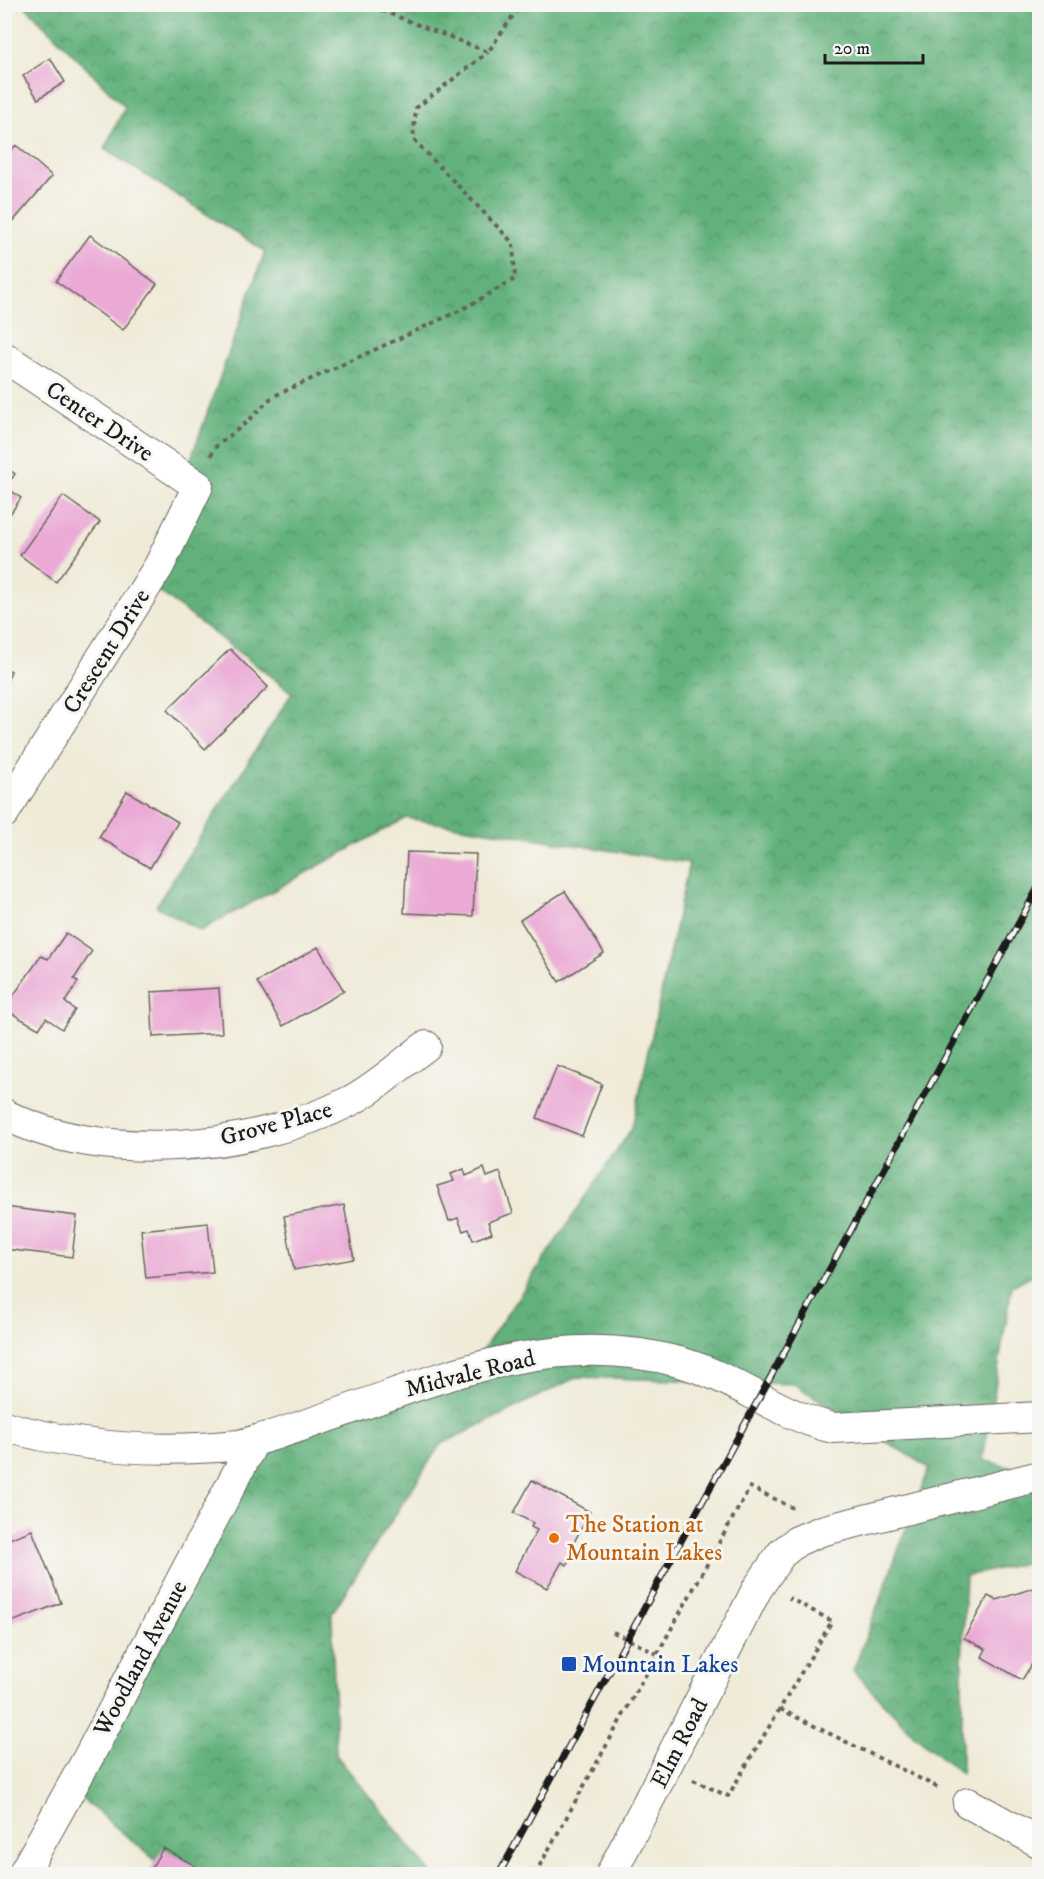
<svg xmlns="http://www.w3.org/2000/svg" width="1044" height="1879" font-family="'IM FELL DW Pica',serif">
	<defs>
		<pattern id="forest-crowns" width="20" height="18" patternUnits="userSpaceOnUse" patternTransform="scale(1.5)"><rect width="20" height="18" fill="#62b17b"/><path d="M2 6a3 3 0 1 1 6 0M12 15a3 3 0 1 1 6 0" fill="none" stroke="#508f64"/></pattern>
	</defs>
	<rect width="100%" height="100%" fill="#f6f6f2"/>
	<filter id="ink" filterUnits="userSpaceOnUse"><feTurbulence type="fractalNoise" baseFrequency=".0167" numOctaves="2"/><feDisplacementMap in="SourceGraphic" scale="12" xChannelSelector="R" yChannelSelector="G"/><feConvolveMatrix kernelMatrix="1 2 1 2 8 2 1 2 1" color-interpolation-filters="sRGB"/></filter>
	<filter id="wash" filterUnits="userSpaceOnUse"><feTurbulence type="fractalNoise" baseFrequency=".008" numOctaves="4" result="noise"/><feDisplacementMap in="SourceGraphic" scale="24" xChannelSelector="R" yChannelSelector="G"/><feGaussianBlur stdDeviation="1.35" result="paint"/><feColorMatrix in="noise" values="0 0 0 0 0 0 0 0 0 0 0 0 0 0 0 0 0 1.4 0 .05"/><feComposite in="paint" operator="in"/></filter>
	<g filter="url(#wash)">
		<rect width="100%" height="100%" fill="#f0ebd8"/>
		<path fill="url(#forest-crowns)" stroke="#3f664c" stroke-width="1.5" d="M24,5H1039L1040,1271L1012,1286L983,1460L1039,1475L1040,1560L966,1576L962,1663V1774L915,1736L853,1671L929,1468L794,1384L577,1377L440,1445L332,1613L336,1755L432,1874H172L63,1783L241,1448L476,1360L632,1128L689,863L406,818L200,931L156,906L292,693L147,582L265,251L104,149L125,107Z"/>
		<g id="blocks">
			<path fill="#ebaad5" d="M50,58L65,82L38,99L23,76Z
				M16,145L52,176L4,232V158Z
				M90,235L157,284L123,330L56,281Z
				M4,459L11,464L8,469L15,474L6,487L21,498L4,523Z
				M63,496L100,522L56,582L20,555Z
				M230,649L268,687L205,749L167,710Z
				M4,668L11,671L5,687H4Z
				M127,791L178,822L150,868L99,837Z
				M407,852L476,854L473,916L404,913Z
				M565,891L604,953L559,982L520,920Z
				M66,933L92,951L74,979L78,982L65,1002L75,1010L62,1029L46,1018L39,1029L4,1009L41,956L48,959Z
				M318,947L344,991L283,1026L257,982Z
				M219,988L222,1033L153,1037L151,992Z
				M557,1066L602,1084L582,1136L537,1118Z
				M484,1168L487,1177L500,1172L513,1213L488,1222L492,1233L473,1240L469,1229L463,1231L458,1218L449,1221L437,1186L454,1181L451,1174L464,1169L466,1176Z
				M344,1205L354,1259L294,1270L284,1216Z
				M4,1207L77,1216L72,1257L4,1249Z
				M208,1223L213,1272L146,1278L141,1230Z
				M532,1480L590,1512L572,1546L576,1548L567,1565L562,1562L547,1588L515,1571L537,1530L531,1527L533,1523L514,1513Z
				M32,1530L61,1603L4,1625V1541Z
				M1040,1586V1668L1032,1664L1022,1680L982,1657L986,1649L964,1638L988,1596L996,1600Z
				M163,1848L203,1870L200,1874H148Z"/>
		</g>
	</g>
	<g filter="url(#ink)">
		<use href="#blocks" fill-opacity="0" stroke="#66645e" stroke-width="1.5"/>
		<g fill="none" stroke-linecap="round" stroke-linejoin="round">
			<defs>
				<path id="minor" d="M4,357L198,486L159,566L4,813
					M4,1114C100,1165 253,1150 348,1102C376,1088 401,1064 426,1046
					M4,1426C79,1448 161,1453 239,1445C384,1408 523,1319 679,1362C733,1376 778,1415 833,1428L1040,1417
					M968,1803L1040,1843
					M23,1874L89,1756L254,1441
					M611,1874L757,1589L781,1554L797,1541L821,1531L1040,1476"/>
			</defs>
			<use href="#minor" stroke="#66645e" stroke-width="32"/>
			<path stroke="#66645e" stroke-width="4" stroke-dasharray="4.5 4.5" stroke-linecap="butt" d="M365,4L488,52L521,4
				M211,456L214,448L247,422L272,397L461,310L515,279L513,243L413,139L416,108L488,52
				M613,1632L657,1654
				M780,1709L941,1789
				M693,1780L728,1796L832,1621L789,1598
				M535,1874L750,1487L793,1508"/>
			<use href="#minor" stroke="#fff" stroke-width="30"/>
			<defs>
				<path id="rail" d="M499,1874L1040,884"/>
			</defs>
			<use href="#rail" stroke="#1c1c1c" stroke-width="7"/>
			<use href="#rail" stroke="#f6f6f2" stroke-width="4.5" stroke-dasharray="14" stroke-linecap="butt"/>
		</g>
	</g>
	<circle fill="#e8710a" stroke="#f6f6f2" stroke-width="2" cx="554" cy="1538" r="6"/>
	<rect fill="#1a4fb4" stroke="#f6f6f2" stroke-width="2" x="561" y="1656" width="16" height="16" rx="3"/>
	<g text-anchor="middle" stroke-width="6" stroke-linejoin="round" paint-order="stroke">
		<g font-size="24" fill="#1c1c1c" stroke="#f6f6f2">
			<text transform="translate(100 421) rotate(34)" y="8">Center Drive</text>
			<text transform="translate(106 651) rotate(-58)" y="8">Crescent Drive</text>
			<text transform="translate(276 1123) rotate(-15)" y="8">Grove Place</text>
			<text transform="translate(470 1373) rotate(-14)" y="8">Midvale Road</text>
			<text transform="translate(140 1658) rotate(-62)" y="8">Woodland Avenue</text>
			<text transform="translate(679 1743) rotate(-63)" y="8">Elm Road</text>
		</g>
		<g font-size="24" fill="#c56008" stroke="#f6f6f2" text-anchor="start">
			<text x="566" y="1532">The Station at<tspan x="566" dy="28">Mountain Lakes</tspan></text>
		</g>
		<g font-size="24" fill="#164399" stroke="#f6f6f2" text-anchor="start">
			<text x="582" y="1672">Mountain Lakes</text>
		</g>
	</g>
	<rect width="1044" height="1879" fill="none" stroke="#f6f6f2" stroke-width="24"/>
	<path d="M825 54v9h98v-9" fill="none" stroke="#1c1c1c" stroke-width="3"/>
	<text x="834" y="54" font-size="18" fill="#1c1c1c" stroke="#f6f6f2" stroke-width="4.5" paint-order="stroke">20 m</text>
</svg>
